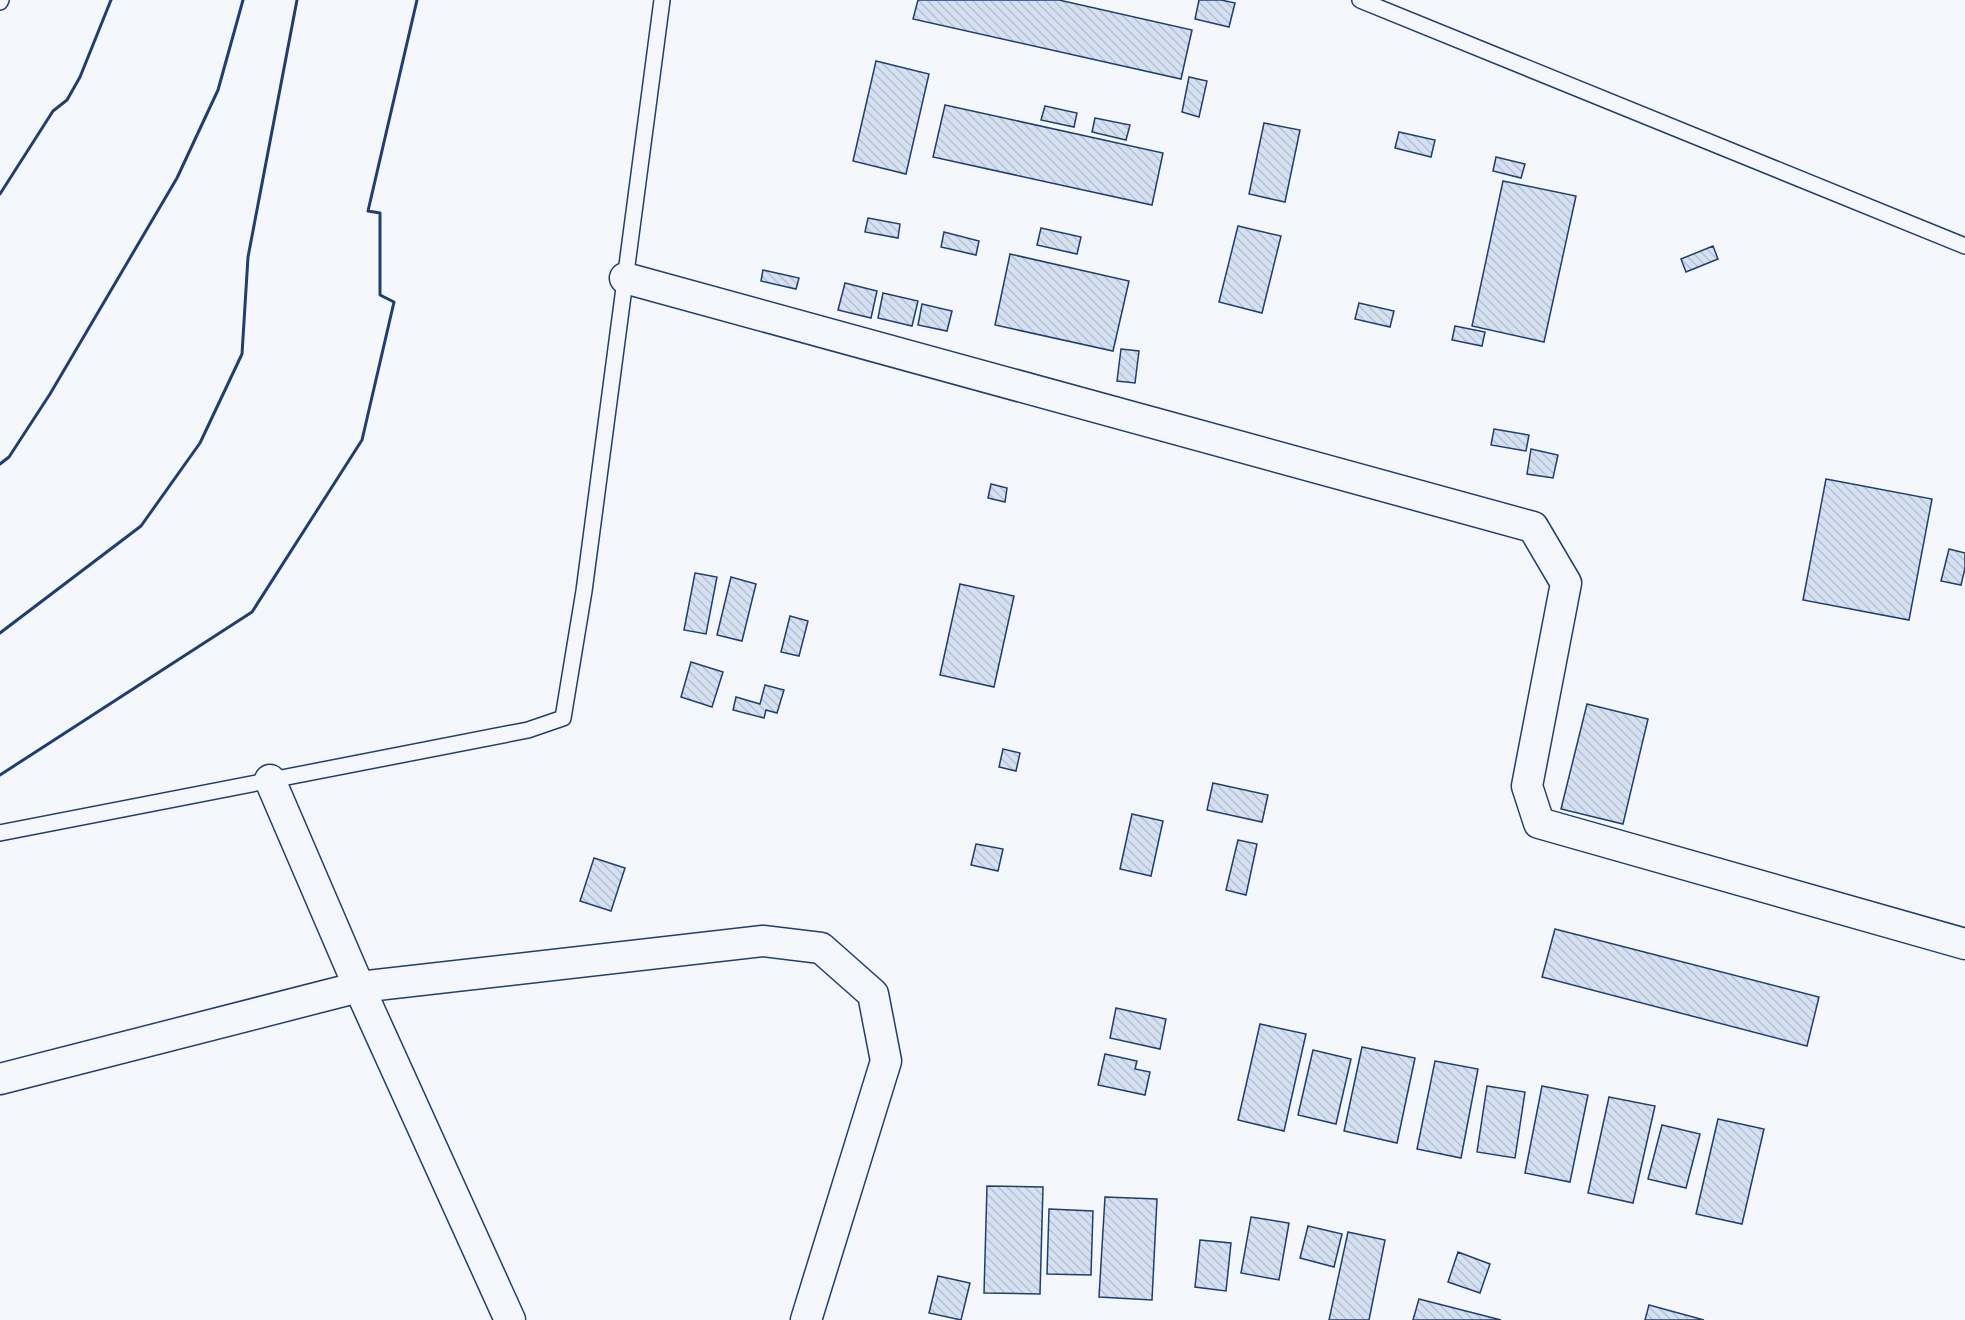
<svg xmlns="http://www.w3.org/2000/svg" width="1965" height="1320" font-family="'Public Sans',sans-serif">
	<defs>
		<pattern id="building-back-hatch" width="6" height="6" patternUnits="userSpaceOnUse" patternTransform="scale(1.5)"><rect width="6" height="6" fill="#d5e0f0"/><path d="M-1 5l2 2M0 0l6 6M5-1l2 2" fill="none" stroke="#b6c1d1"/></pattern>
	</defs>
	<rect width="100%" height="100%" fill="#f4f7fb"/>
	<path fill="url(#building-back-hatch)" stroke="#1d3f73" stroke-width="1.5" d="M918,0H1059L1192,30L1181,79L913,19Z
		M1199,0H1221L1235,3L1229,27L1195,19Z
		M876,61L929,74L906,174L853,161Z
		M1189,77L1207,81L1199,117L1182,112Z
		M945,105L1163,153L1152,205L933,157Z
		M1045,106L1077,113L1074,127L1041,120Z
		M1095,118L1130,125L1126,140L1092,132Z
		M1264,123L1300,130L1285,202L1249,194Z
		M1399,132L1435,140L1431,157L1395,148Z
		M1496,157L1525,164L1521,178L1493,171Z
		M1503,181L1576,196L1544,342L1472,326Z
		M868,218L900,224L898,238L865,232Z
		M1238,226L1281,236L1262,313L1219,302Z
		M1041,228L1081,237L1077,254L1037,245Z
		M944,232L979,241L976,255L941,247Z
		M1713,246L1718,259L1686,272L1681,259Z
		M1010,254L1129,281L1113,351L995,325Z
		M763,270L799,278L796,289L761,281Z
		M845,283L877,291L871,318L838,310Z
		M883,293L918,301L912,326L878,318Z
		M1359,303L1394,311L1390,327L1355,319Z
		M922,304L952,311L947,331L918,325Z
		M1455,326L1485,332L1482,346L1452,340Z
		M1121,349L1139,351L1135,383L1117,381Z
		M1494,429L1529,435L1526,451L1491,445Z
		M1531,449L1558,455L1553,478L1527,474Z
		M1826,479L1932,499L1909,620L1803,600Z
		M991,484L1007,488L1005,502L988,498Z
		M1949,549L1965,553V568L1961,585L1941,581Z
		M695,573L717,577L706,634L684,630Z
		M731,577L756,584L742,641L717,635Z
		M960,584L1014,596L994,687L940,675Z
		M790,616L808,621L799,656L781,652Z
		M691,662L723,672L712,707L681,697Z
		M765,685L784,690L777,713L766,710L764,718L733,710L736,697L760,704Z
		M1587,704L1648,719L1623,824L1561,809Z
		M1003,749L1020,753L1016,771L999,767Z
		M1213,783L1268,795L1262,822L1207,810Z
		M1132,814L1163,821L1151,876L1120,869Z
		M1238,840L1257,844L1246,895L1226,890Z
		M976,844L1003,849L998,871L971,865Z
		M594,858L625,868L611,911L580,901Z
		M1555,929L1819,997L1807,1046L1542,977Z
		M1116,1008L1166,1019L1160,1049L1110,1038Z
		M1260,1024L1306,1034L1284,1131L1238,1120Z
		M1362,1047L1415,1058L1397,1143L1344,1131Z
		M1313,1050L1351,1059L1336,1124L1298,1115Z
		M1105,1054L1137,1061L1135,1069L1150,1072L1145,1095L1098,1085Z
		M1435,1061L1478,1069L1461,1158L1417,1149Z
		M1487,1086L1525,1092L1515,1158L1477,1152Z
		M1542,1086L1588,1095L1570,1182L1525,1173Z
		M1609,1097L1655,1106L1633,1203L1588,1193Z
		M1718,1119L1764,1129L1742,1224L1696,1214Z
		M1662,1125L1700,1134L1686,1188L1648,1179Z
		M987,1186L1043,1187L1040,1294L984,1293Z
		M1105,1197L1157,1199L1152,1300L1099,1297Z
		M1049,1209L1093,1211L1091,1275L1047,1274Z
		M1251,1217L1289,1223L1279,1280L1241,1273Z
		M1308,1226L1342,1234L1334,1267L1300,1258Z
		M1348,1232L1385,1240L1369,1320H1329Z
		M1200,1240L1231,1243L1226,1291L1195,1287Z
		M1458,1252L1490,1264L1480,1293L1448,1282Z
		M938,1276L970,1283L961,1320L929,1313Z
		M1419,1299L1501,1320H1413Z
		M1649,1305L1704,1320H1645Z"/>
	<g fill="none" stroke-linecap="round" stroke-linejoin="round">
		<defs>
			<path id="service" d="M1360,0L1965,246
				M0,2L1,0
				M0,833L528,730L563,718L584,591L662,0"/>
			<path id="minor" d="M625,278L1533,527L1566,583L1527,786L1539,823L1965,944
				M270,780L359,987L510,1320
				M0,1079L359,987L763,941L821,948L873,994L886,1061L806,1320"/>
		</defs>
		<use href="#service" stroke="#1d3f73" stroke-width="18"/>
		<use href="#minor" stroke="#1d3f73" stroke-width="33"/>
		<use href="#service" stroke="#f4f7fb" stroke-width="15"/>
		<use href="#minor" stroke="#f4f7fb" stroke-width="30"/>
		<path stroke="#1d3f73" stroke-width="3" d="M0,194L53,111L67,100L80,77L111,0
			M0,464L9,457L50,394L177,178L218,90L243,0
			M0,633L141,526L200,443L242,354L248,257L297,0
			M0,775L252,612L362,440L394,302L380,295V213L368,211L417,0"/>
	</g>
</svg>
